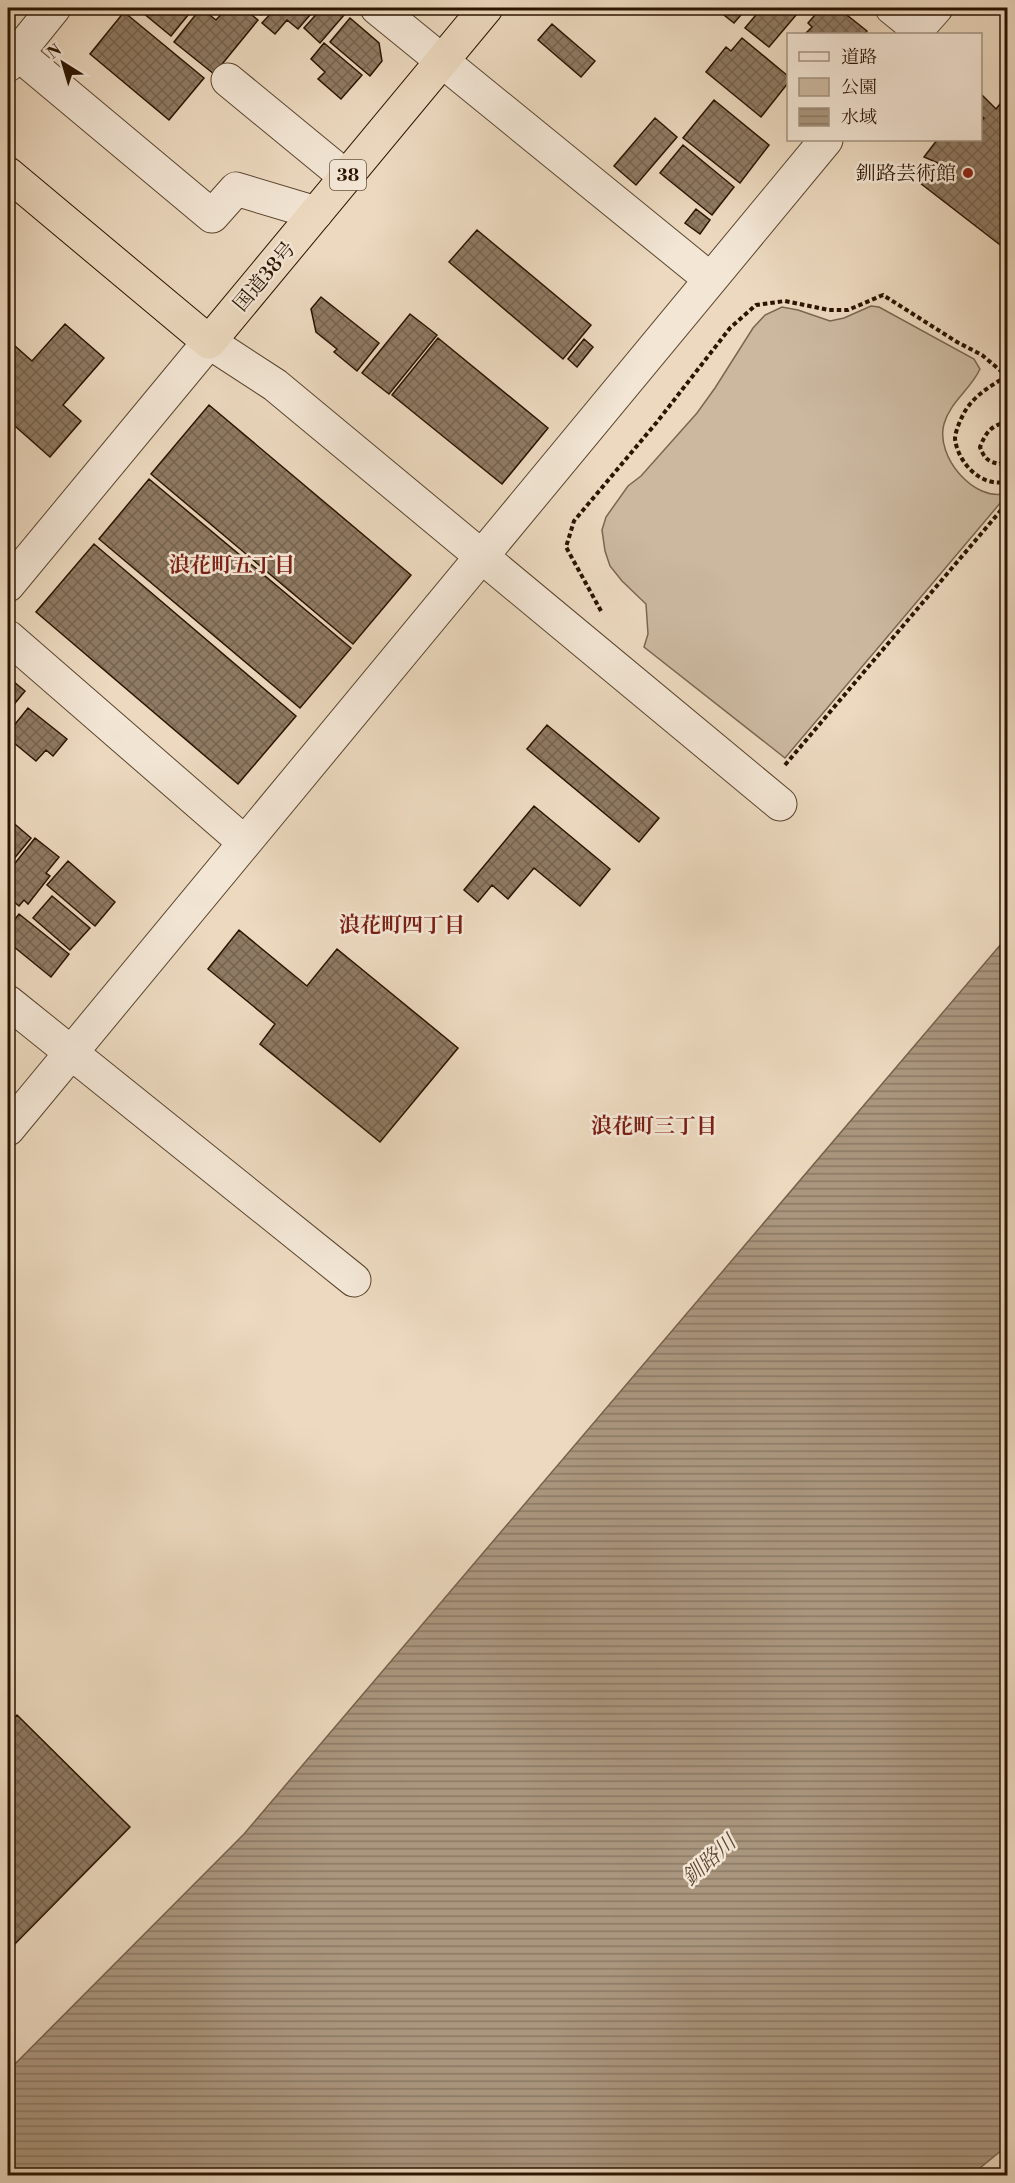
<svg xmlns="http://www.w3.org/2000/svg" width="1015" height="2183" font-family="'Libre Bodoni','Noto Serif JP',serif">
	<defs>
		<pattern id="water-rules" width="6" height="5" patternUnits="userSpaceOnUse" patternTransform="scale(1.5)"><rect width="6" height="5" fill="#aa967e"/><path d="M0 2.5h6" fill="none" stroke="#8b7965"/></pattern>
		<pattern id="building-cross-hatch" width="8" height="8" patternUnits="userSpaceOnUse" patternTransform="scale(1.5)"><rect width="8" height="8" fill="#8f7a63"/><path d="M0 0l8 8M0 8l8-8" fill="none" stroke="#75634f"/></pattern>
	</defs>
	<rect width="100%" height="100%" fill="#ecd9bf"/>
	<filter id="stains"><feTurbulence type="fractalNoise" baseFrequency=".00333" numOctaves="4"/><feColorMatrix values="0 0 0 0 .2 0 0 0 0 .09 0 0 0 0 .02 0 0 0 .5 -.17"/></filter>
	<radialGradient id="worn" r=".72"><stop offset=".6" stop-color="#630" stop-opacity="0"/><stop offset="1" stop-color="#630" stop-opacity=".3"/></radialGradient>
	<path fill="#cbb89f" stroke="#7b6650" stroke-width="1.5" d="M871,306L879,307L974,359L980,369C971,389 950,402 944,424C935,456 974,503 1007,493V495L785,758L644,647L648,634L646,604L622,581L610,566L605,551L602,530L606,517L628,486L641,476L697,413L715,388L753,328L765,315L782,307L798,310L830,321L844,318Z"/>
	<path fill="url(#water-rules)" stroke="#77624c" stroke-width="1.5" d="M1007,937V2146L980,2168L975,2176L8,2175V2071L244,1834Z"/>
	<path fill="url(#building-cross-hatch)" stroke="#2b1400" stroke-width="1.5" d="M137,8H179L188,15L171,36Z
		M201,8L216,20L227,8H243L258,20L214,74L174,42Z
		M253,8H267L261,15Z
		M276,8H316L298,29L287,20L275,34L262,23Z
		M322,8H336L344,15L320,43L304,28Z
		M715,8H747L734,23Z
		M759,8H802L769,47L745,28L761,9Z
		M821,8H838L867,31L864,34H805L812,27L808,23Z
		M124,12L204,78L169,120L90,54Z
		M350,18L379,43L382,61L370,76L330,42Z
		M552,24L595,61L581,77L538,40Z
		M742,38L788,76V83L761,117L706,72L726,47L731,51Z
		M324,43L362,75L341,99L318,79L325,72L311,59Z
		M982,95L996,109L1000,104L1008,109V251L920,183L938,163L924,157L937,140H980V122L984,118L980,115V97Z
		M714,100L769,145L740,183L683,138Z
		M655,118L677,137L636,185L614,166Z
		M683,145L734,187L712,215L660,173Z
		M696,209L710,220L700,234L685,223Z
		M477,230L591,325L563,359L449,262Z
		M321,297L379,343L357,371L334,352L337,349L316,332L311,309Z
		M410,314L437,335L389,394L362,373Z
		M65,324L104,358L63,405L81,421L50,457L8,420V340L32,361Z
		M438,338L548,428L502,484L392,395Z
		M584,339L593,347L577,367L568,359Z
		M209,405L411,575L353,644L151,474Z
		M149,479L351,648L300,708L99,539Z
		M94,544L296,716L238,784L36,612Z
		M8,677L25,691L11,708L8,706Z
		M28,708L67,739L53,756L46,750L36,761L8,738V733Z
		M547,725L659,818L639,842L527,749Z
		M534,806L610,869L580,906L534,868L508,899L492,885L478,902L464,890Z
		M10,820L31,838L8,866V823Z
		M35,838L59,857L46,873L50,876L28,904L24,900L19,906L8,897V872Z
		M68,861L115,902L95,926L47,885Z
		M52,896L90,928L70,950L33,918Z
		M19,914L69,954L51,977L8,942V928Z
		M239,930L307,986L337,949L458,1048L380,1142L260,1044L275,1024L208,969Z
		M17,1715L130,1827L8,1951V1725Z"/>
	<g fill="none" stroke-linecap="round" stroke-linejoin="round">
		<defs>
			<path id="minor" d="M377,8L710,279
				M892,8L918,29
				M913,34L936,8
				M17,53L212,216L236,189L316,213
				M8,65L54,8
				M228,80L346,177
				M8,585L209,342L275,385L780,804
				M8,637L244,842
				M8,1002L354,1280
				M8,1129L826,140"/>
			<path id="highway" d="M8,174L209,342L486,8"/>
		</defs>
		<use href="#minor" stroke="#5b4530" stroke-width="35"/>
		<use href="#highway" stroke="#2b1400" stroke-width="35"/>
		<path stroke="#2b1400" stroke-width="4" stroke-dasharray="4.5 3" stroke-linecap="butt" d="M1007,376C989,387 971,397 962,417C959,423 955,433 955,439C958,463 982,489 1008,481
			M1008,422C991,425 986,432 980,447C984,458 988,462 1000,464L1008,456
			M1006,447L1008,456
			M601,611L566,547L574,521L657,422L730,328L756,305L785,301L829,310H848L883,295L957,342L982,355L1008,377
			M785,765L1008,502"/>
		<use href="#minor" stroke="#f3e6d5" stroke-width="33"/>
		<use href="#highway" stroke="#ecd9bf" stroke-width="33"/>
	</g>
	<circle fill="#8f2418" stroke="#f3e6d5" stroke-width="2" cx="968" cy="173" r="6"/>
	<g text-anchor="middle" stroke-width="5" stroke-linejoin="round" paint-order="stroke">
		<rect fill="#f3e6d5" stroke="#675340" stroke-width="1.5" x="330" y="160" width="36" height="30" rx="4.5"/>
		<g font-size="18" font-weight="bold" fill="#2b1400">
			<text x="348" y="181">38</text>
		</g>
		<g font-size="20" fill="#2b1400" stroke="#f3e6d5" text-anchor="end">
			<text x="956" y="180">釧路芸術館</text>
		</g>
		<g font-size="20" fill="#2b1400" stroke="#f3e6d5">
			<text transform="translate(264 276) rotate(-50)" y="7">国道38号</text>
		</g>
		<g font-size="21" font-weight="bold" fill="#7a1f14" stroke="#f3e6d5">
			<text x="232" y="572">浪花町五丁目</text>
			<text x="402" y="932">浪花町四丁目</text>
			<text x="654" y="1133">浪花町三丁目</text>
		</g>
		<g font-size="21" font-style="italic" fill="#5e4832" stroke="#f3e6d5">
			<text transform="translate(709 1860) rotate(-42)" y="7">釧路川</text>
		</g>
	</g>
	<rect width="1015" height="2183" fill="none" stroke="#ecd9bf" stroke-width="30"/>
	<rect x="9" y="9" width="997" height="2165" fill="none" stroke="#2b1400" stroke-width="3"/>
	<rect x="15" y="15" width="985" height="2153" fill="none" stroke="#2b1400" stroke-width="1.5"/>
	<rect x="787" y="33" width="195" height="108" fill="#f3e6d5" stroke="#a39280" stroke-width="1.5"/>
	<rect x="799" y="52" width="30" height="9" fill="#f3e6d5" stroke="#a39280" stroke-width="1.5"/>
	<text x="841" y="63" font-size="18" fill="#2b1400">道路</text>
	<rect x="799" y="78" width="30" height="18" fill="#cbb89f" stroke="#a39280" stroke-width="1.5"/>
	<text x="841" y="93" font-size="18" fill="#2b1400">公園</text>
	<rect x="799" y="108" width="30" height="18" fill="url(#water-rules)" stroke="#a39280" stroke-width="1.5"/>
	<text x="841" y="123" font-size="18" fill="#2b1400">水域</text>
	<g transform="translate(63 63) rotate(323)" stroke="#f3e6d5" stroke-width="4.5" paint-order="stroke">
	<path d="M0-4.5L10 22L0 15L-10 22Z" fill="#2b1400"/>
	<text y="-9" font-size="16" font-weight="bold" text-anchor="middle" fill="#2b1400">N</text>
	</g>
	<rect width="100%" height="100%" filter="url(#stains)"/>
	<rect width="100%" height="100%" fill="url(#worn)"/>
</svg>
